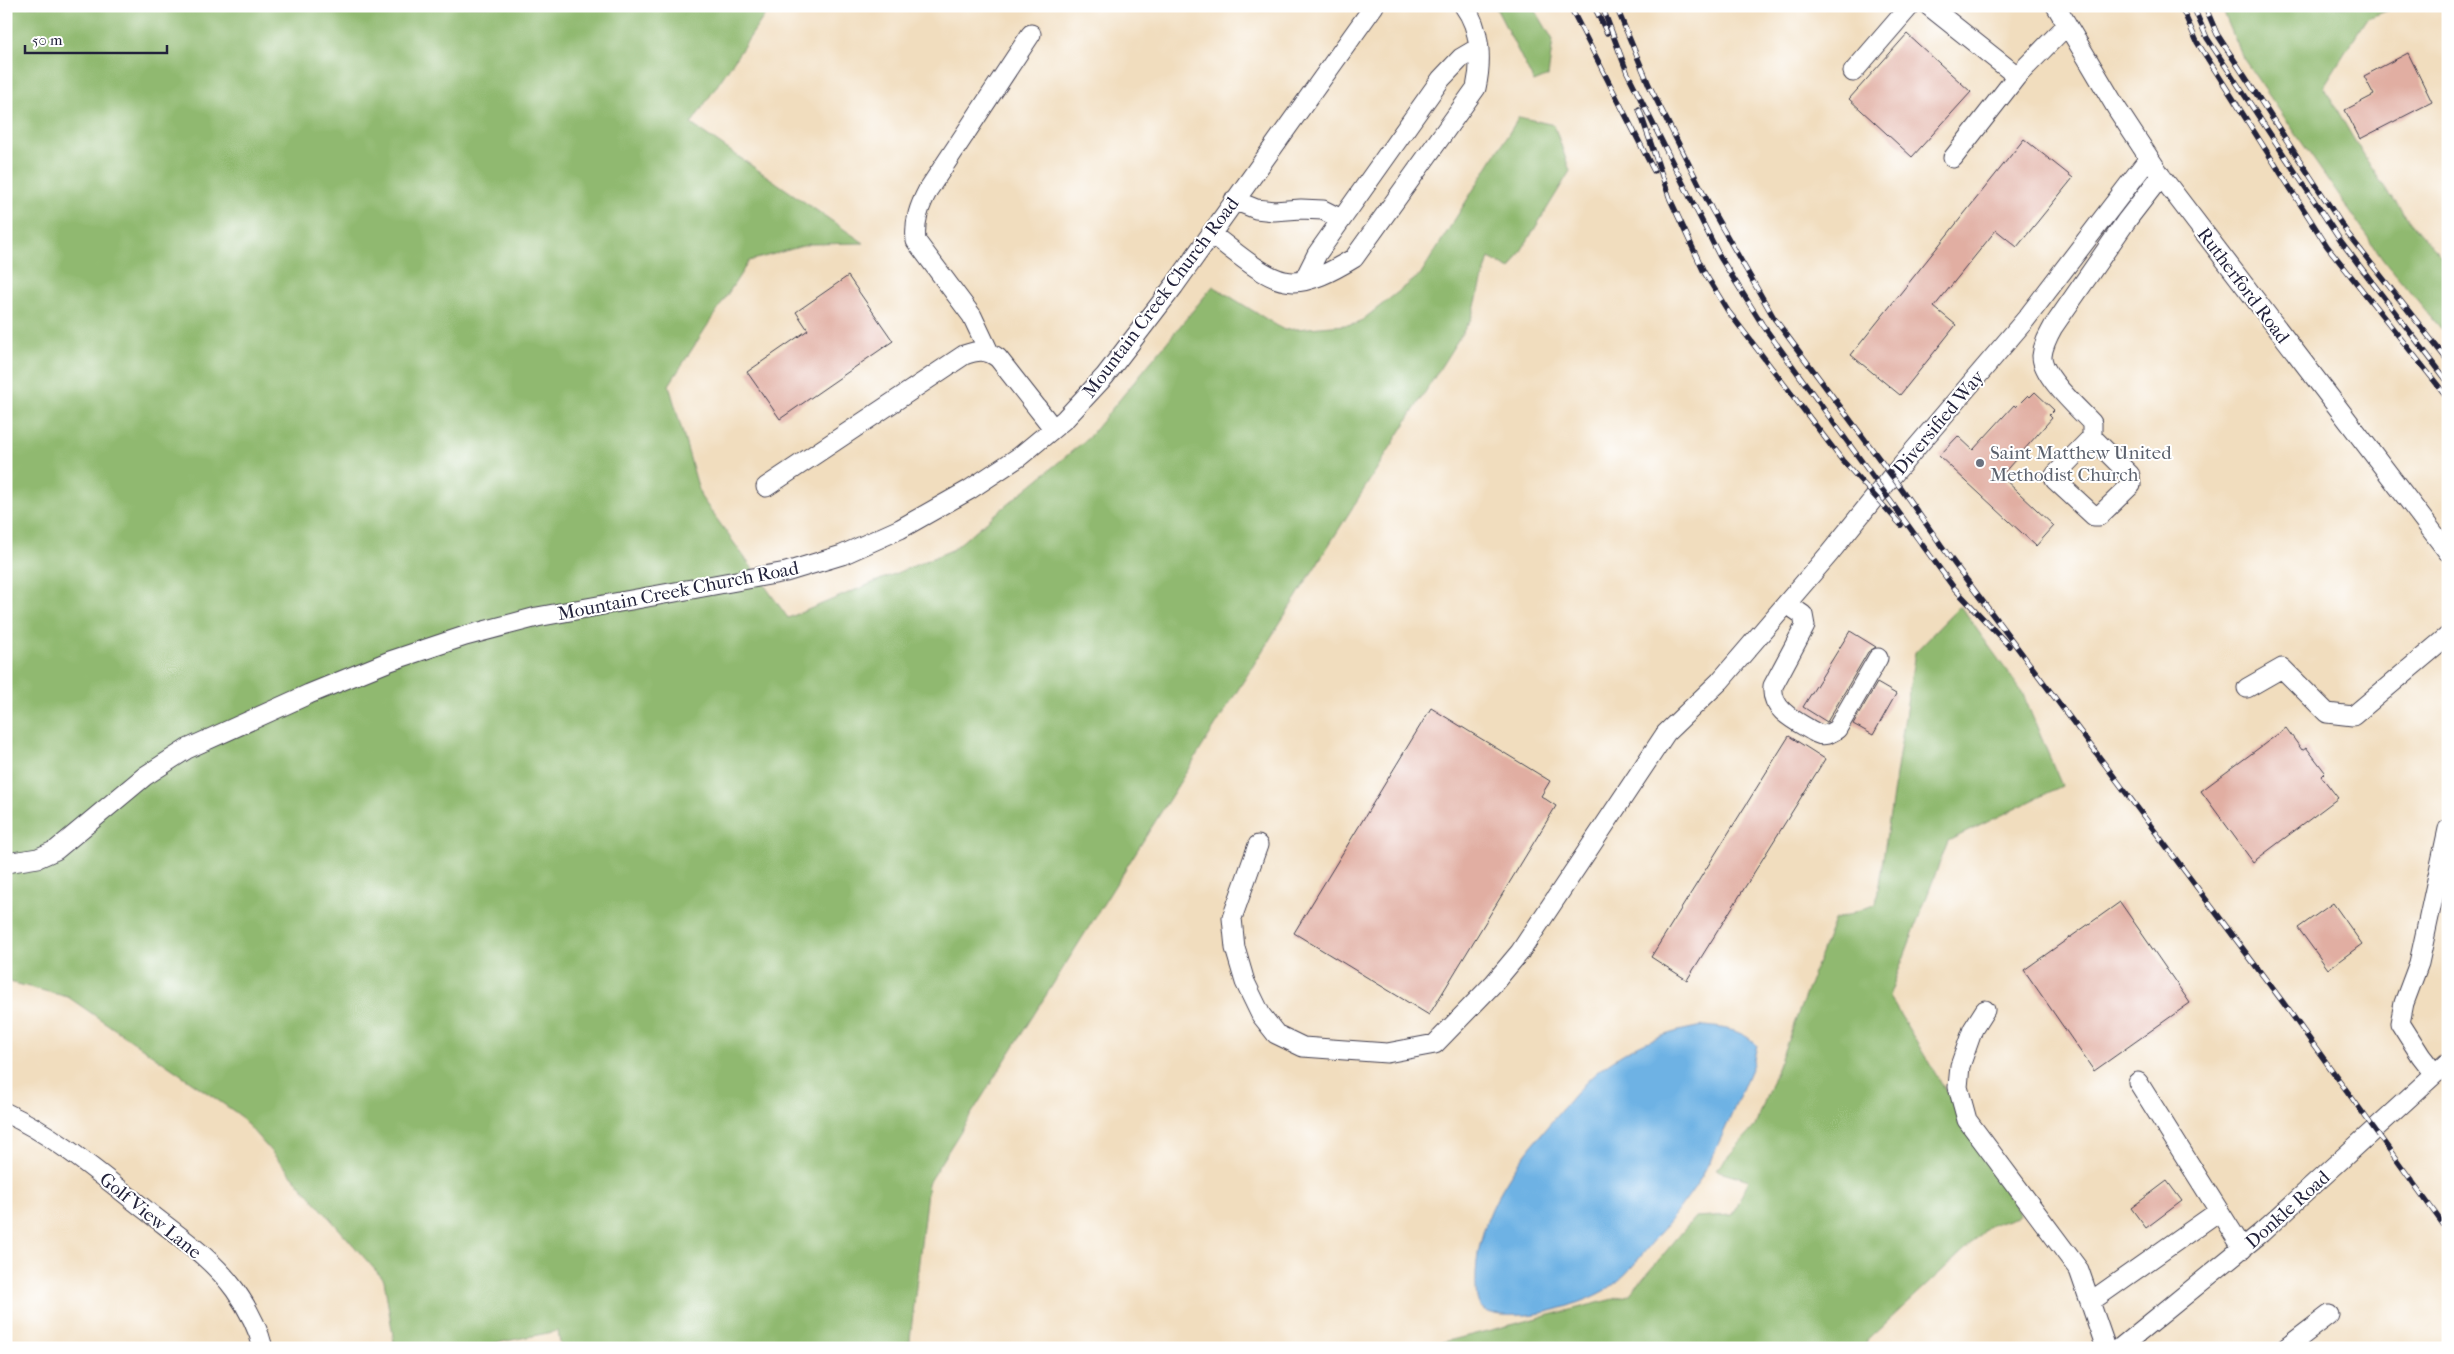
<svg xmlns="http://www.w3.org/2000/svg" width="2454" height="1354" font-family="'IM FELL French Canon',serif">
	<rect width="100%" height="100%" fill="#fff"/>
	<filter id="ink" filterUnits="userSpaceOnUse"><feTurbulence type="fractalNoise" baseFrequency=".02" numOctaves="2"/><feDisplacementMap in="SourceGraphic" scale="10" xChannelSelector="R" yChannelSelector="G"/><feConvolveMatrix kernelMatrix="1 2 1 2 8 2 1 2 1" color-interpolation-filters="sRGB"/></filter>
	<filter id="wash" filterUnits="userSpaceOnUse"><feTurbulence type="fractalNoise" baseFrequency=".0096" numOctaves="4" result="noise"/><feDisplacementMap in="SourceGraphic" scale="20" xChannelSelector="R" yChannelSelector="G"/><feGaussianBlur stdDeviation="1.12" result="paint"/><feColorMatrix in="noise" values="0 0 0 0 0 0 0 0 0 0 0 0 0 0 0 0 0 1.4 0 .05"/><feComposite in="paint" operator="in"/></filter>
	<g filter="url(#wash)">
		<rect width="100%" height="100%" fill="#f1ddbe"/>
		<path fill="#90b96f" stroke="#596e55" d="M6,6H771L691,124L864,243L810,244L749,261L669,385L701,497L788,618L952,550L1088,438L1213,286L1284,330L1357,324L1420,275L1519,117L1554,125L1570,171L1510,269L1489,258L1471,319L928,1183L909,1348H561L558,1331L471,1348H395L384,1280L238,1114L68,997L6,981Z
			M1495,6H1533L1553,40L1548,76L1534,82Z
			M2221,6H2398L2366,19L2324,86C2358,149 2395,212 2448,262V337L2383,259L2243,58Z
			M1960,606L2022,692L2062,786L1948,841L1889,996L2020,1215L1991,1225L1859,1348H1420L1629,1295L1695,1217L1732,1215L1749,1180L1716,1170L1755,1126L1834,920L1876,904L1915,652Z"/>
		<path fill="#6eb2e4" stroke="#486a90" d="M1705,1026C1725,1028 1742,1030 1757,1045L1753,1064C1736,1103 1718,1151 1695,1187C1681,1207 1666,1226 1651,1244C1639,1258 1628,1274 1613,1285C1594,1299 1550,1314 1526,1315C1513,1315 1490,1318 1480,1306C1475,1299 1476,1283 1476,1275C1478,1211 1518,1160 1558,1114C1572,1098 1585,1081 1602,1068C1632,1045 1667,1031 1705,1026Z"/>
		<g id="blocks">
			<path fill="#e1aea2" d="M1907,34L1971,92L1912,157L1849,99Z
				M2408,53L2432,102L2360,139L2345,110L2374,95L2364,76Z
				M2024,139L2073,178L2017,247L1996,230L1934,307L1956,325L1900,395L1851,355Z
				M848,276L893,341L780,419L747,372L808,330L796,312Z
				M2035,392L2054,410L2049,415L2052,418L2001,476L2054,526L2036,546L1939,456L1958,436L1973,450L2014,405L2016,407L2028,395L2030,397Z
				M1850,631L1876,647L1868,652L1827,722L1803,707Z
				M1877,683L1896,694L1873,735L1853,724Z
				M1431,708L1550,781L1541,796L1556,806L1429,1015L1294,933Z
				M2286,728L2302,750L2306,747L2325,772L2321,776L2338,798L2253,862L2201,791Z
				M1789,736L1825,759L1687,980L1651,957Z
				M2120,902L2190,1003L2094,1071L2024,970Z
				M2333,903L2362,944L2328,969L2298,928Z
				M2167,1181L2182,1201L2146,1228L2131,1208Z"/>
		</g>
	</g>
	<g filter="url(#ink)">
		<use href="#blocks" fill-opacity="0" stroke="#413e4f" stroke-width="1"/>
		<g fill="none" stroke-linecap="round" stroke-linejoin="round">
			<defs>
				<path id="minor" d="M1929,6L2017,76
					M2056,6L2117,109L2161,176L2448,552
					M1853,72L1910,6
					M1953,158L2017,76L2066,26
					M1234,200L1256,209L1274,211L1301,209L1323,210L1341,219
					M1211,234C1231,248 1262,277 1285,281C1307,286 1336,269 1354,258L1476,88C1482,61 1481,29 1464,6
					M1304,280L1317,254L1441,79L1461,58L1478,48
					M989,352L972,316L916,241C914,221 919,207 928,190L1031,34
					M2092,437L2055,475V480L2094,516H2099L2131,485L2130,475L2092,437V423C2078,408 2042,376 2042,356C2043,345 2048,336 2053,327L2127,220L2161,176
					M766,487L964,355C978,350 986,349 998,358L1053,428
					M1787,604L1803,615L1805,626L1773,686C1770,711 1798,722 1816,733C1824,737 1829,734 1837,729L1878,658
					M2247,688L2282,668L2327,713L2353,716L2448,636
					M1258,845L1232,918L1235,948L1245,982L1261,1015L1276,1034L1303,1047L1387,1053L1435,1044L1494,983L1520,952L1666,733L1720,681L1829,554L1892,476L2026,319L2149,158
					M6,863L38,858L56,850L145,776L187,749L309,694L390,661L465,636L537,617L786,572L842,555L900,529L969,490L1019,457L1065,419L1105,376L1174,286L1374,6
					M1985,1010L1973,1029L1960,1066L1958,1087L1967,1120L2079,1270L2106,1348
					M2435,1074L2421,1056L2400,1023L2404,1003L2419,963L2448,829
					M2138,1082L2243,1249
					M6,1113C58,1137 102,1176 147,1211C177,1235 212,1258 235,1290C247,1307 258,1327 263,1348
					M2090,1302L2219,1211
					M2120,1348L2261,1233L2448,1062
					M2286,1348L2329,1315"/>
			</defs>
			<use href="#minor" stroke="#413e4f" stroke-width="21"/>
			<use href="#minor" stroke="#fff" stroke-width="19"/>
			<defs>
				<path id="rail" d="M1570,6L1654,171
					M1594,6L1607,33
					M1602,6L1627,72L1720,257L1762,324L1918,539L1954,588L2009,646
					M1616,6L1649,85L1712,210L1774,318L1892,476L1951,559L2282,1001L2448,1231
					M2181,6L2197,42L2327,246L2448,398
					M2193,6L2207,38L2340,240L2448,382
					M2205,6L2217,34L2348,234L2448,361
					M1639,109L1670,199L1704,272L1728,311L1842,460L1901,525"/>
			</defs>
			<use href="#rail" stroke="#22223b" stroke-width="5.5"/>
			<use href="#rail" stroke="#fff" stroke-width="4" stroke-dasharray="11" stroke-linecap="butt"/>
		</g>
	</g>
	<circle fill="#6b7280" stroke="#fff" stroke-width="2" cx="1980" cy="463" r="5"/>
	<g text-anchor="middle" stroke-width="4" stroke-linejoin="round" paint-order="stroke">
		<g font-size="19" fill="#22223b" stroke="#fff">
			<text transform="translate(2244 285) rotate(53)" y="7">Rutherford Road</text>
			<text transform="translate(1160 297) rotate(-53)" y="7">Mountain Creek Church Road</text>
			<text transform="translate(1938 422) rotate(-50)" y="7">Diversified Way</text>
			<text transform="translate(678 590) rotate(-11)" y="7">Mountain Creek Church Road</text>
			<text transform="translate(2287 1209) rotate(-42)" y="7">Donkle Road</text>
			<text transform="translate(151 1215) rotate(39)" y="7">Golf View Lane</text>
		</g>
		<g font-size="19" fill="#5b616d" stroke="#fff" text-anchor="start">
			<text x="1990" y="459">Saint Matthew United<tspan x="1990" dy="22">Methodist Church</tspan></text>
		</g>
	</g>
	<rect width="2454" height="1354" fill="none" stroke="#fff" stroke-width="25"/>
	<path d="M25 45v8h142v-8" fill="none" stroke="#22223b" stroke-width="2.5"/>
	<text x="32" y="45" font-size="15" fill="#22223b" stroke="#ffffff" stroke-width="4" paint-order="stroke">50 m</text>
</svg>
